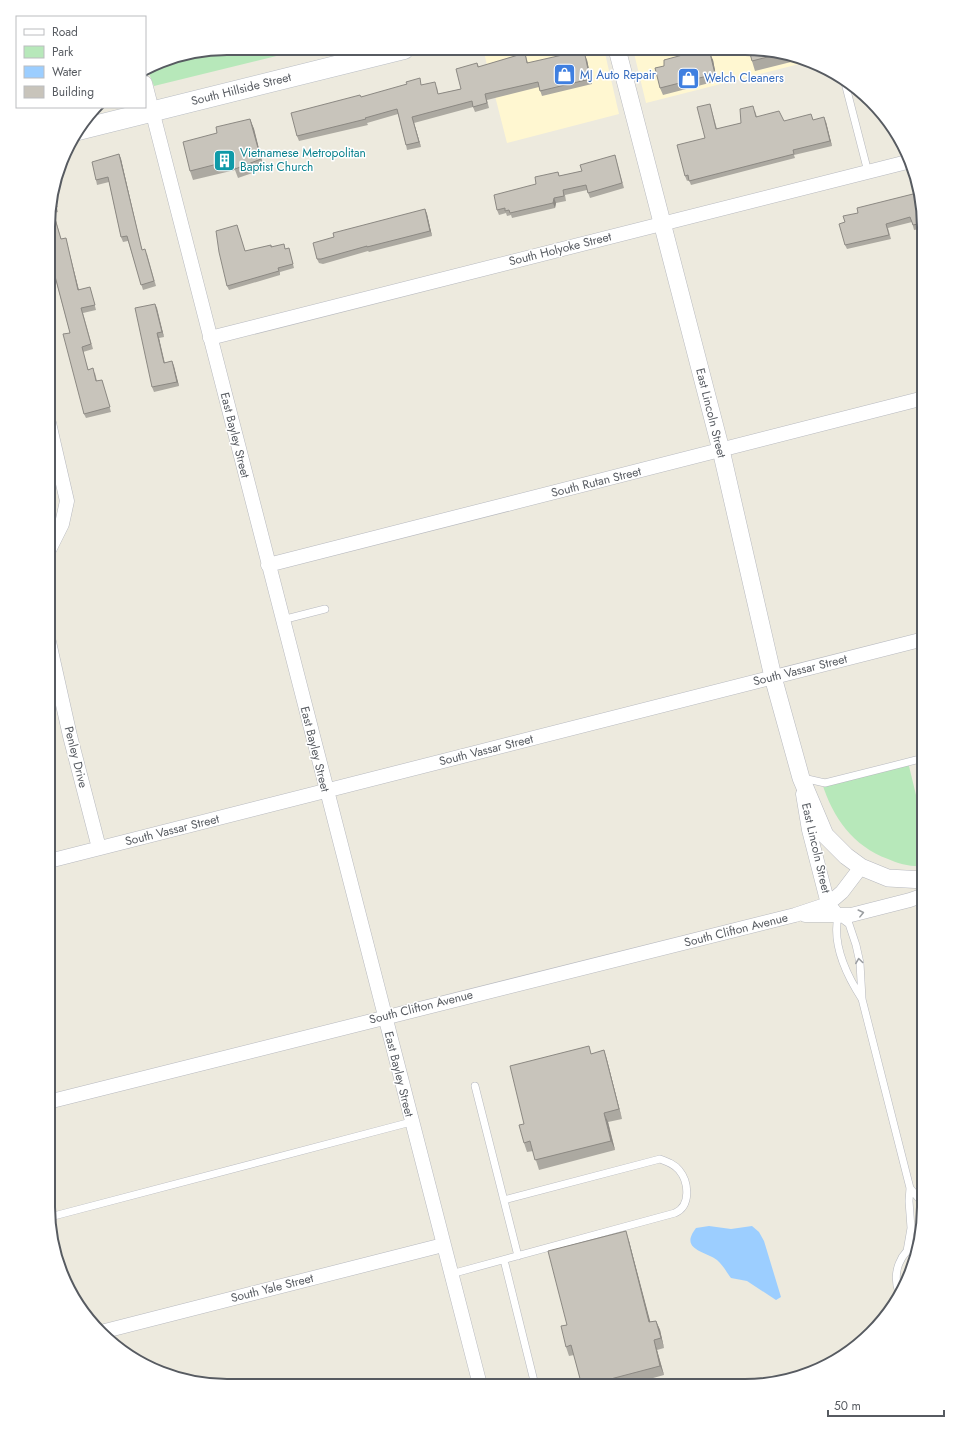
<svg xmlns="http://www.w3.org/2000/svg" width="972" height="1434" font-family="Jost,sans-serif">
	<rect width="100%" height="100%" fill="#edeade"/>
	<path fill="#fff7d1" d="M483,49H604L619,114L507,143Z
		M633,49L768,50L811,61L646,103Z"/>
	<path fill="#b7e8ba" d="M227,48H309L154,86L148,71L170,58Z
		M908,762L924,828V866C911,867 899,864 888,859C853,846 833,818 822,783Z"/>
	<path fill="#9cceff" d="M709,1226L731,1229L752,1226L759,1232L764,1241L781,1297L776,1300L747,1281L731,1278C727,1273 723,1265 717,1260C705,1251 679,1250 696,1228Z"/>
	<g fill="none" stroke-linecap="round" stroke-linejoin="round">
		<defs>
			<path id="service" d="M844,79L868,172
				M282,620L325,609
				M803,778L825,783L924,758
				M862,999C847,976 832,944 838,916L849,924L856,945L860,963L862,999L910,1188L909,1201L911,1228L907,1251
				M475,1086L518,1256
				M910,1188L920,1200L924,1212
				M50,1217L411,1122
				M504,1260L535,1385
				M451,1274L675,1213C691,1206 689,1182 679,1170C674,1164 668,1162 660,1159L504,1200
				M899,1293C892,1273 899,1252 919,1243"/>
			<path id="minor" d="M145,83L480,1385
				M210,338L911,161
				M49,550L62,524L67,501L49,423
				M268,565L924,398
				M49,642L70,736L99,848
				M803,794L809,830L828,904L838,916
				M49,861L924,639
				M805,915H851L910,900L924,895
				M48,1102L795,915L828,904L842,892L861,867
				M101,1332L443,1245"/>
			<path id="tertiary" d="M617,49L721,450L773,677L801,778L825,835L846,856L861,867L888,878L924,880"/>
			<path id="secondary" d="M78,130L404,49"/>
		</defs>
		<use href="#service" stroke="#b7b9bf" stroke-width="8"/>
		<use href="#minor" stroke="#b7b9bf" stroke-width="15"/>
		<use href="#tertiary" stroke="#b7b9bf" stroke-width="18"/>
		<use href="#secondary" stroke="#b9bdc4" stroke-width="21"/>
		<use href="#service" stroke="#fff" stroke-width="7"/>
		<use href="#minor" stroke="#fff" stroke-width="14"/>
		<use href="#tertiary" stroke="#fff" stroke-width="17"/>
		<use href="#secondary" stroke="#fff" stroke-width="20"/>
	</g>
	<path fill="#aca9a1" d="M768,50L803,59L755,71L752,61Z
		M525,53L528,63L587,60L592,84L542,96L539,87L487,100L489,108L475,112L473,107L414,123L421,147L407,150L406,145L398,114L367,123L368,125L299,141L297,136L361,97L422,85L437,87L438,94L461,89L477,63L479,67Z
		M705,54L713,60L717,81L663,95L660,88Z
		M710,104L717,129L741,123L755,111L757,117L784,121L813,120L826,122L832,146L794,155L795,158L691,185L689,180L687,181L685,176L705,138Z
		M250,119L254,129L264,169L238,178L235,170L193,180L190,171L217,133Z
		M119,154L121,159L142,250L147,254L156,286L143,290L128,241L123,242L121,237L109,182L97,185L96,180Z
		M615,155L624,188L590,198L587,190L565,195L566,201L556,203L555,208L512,218L511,215L507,216L506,213L499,215L497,210L536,184L558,172L559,176L582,171Z
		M53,192L58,212L54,213L61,239L66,238L67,243L79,290L90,287L96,310L83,313L93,349L83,352L88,369L95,373L97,381L102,380L111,412L86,418L84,414L70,333L52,266H49L50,204Z
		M917,193L924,228L914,230L912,222L888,228L891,239L847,249L845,245V222L858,213Z
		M425,209L427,214L432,236L369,252L368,251L323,264L319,263L317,259L334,237Z
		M237,225L245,251L271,245L272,247L285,249L290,252L294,268L280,272V275L229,290L227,286Z
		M155,304L164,337L159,338L164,363L172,361L179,386L154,392L152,387Z
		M604,1050L607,1060L622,1119L608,1122L615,1150L539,1170L533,1151L527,1152L524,1143V1124L592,1054Z
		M629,1241L650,1322L656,1321L660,1330L664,1348L657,1350L664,1375L624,1386H582L574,1355L569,1356L566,1347L567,1325Z"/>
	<path fill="#8c8983" d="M710,53L713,60L717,81L715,74Z
		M585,55L587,60L592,84L590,79Z
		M412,117L414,123L421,147L419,142Z
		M824,117L826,122L832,146L830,141Z
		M250,119L254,129L264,169L261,159Z
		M119,154L121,159L143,255L142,250Z
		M554,198L556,203L555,208L553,203Z
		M425,209L427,214L432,236L430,231Z
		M66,238L67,243L80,295L78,290Z
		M155,304L157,308L164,337L162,332Z
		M157,333L159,338L166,368L164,363Z
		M172,361L174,366L179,386L177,382Z
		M604,1050L607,1060L622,1119L619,1109Z
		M604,1113L608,1122L615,1150L611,1141Z
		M626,1231L629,1241L653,1332L649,1322Z
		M656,1321L660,1330L664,1348L661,1338Z
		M654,1340L657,1350L664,1375L660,1366Z"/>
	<path fill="#c8c4bb" stroke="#8c8983" d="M701,50L705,54L710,53L715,74L660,88L655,68L664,66V60Z
		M749,50H768L783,53L752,61Z
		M580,51L585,55L590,79L540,91L538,82L485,94L487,103L473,107L472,101L412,117L419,142L406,145L397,109L365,118L366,119L297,136L291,113L360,95L361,97L407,84L406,82L420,78L421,85L435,82L438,94L461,89L456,69L477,63L478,67L525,53L527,63Z
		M710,104L716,129L741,123L740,109L753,106L756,117L779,111L784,121L811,114L813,120L824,117L830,141L793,150L794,154L689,181L688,175L685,176L677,145L705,138L697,107Z
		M250,119L261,159L235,169L233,160L190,171L183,142L217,133L216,127Z
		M119,154L142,250L145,249L154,281L141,285L127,236L121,237L108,177L96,180L92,162Z
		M615,155L622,183L588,193L586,185L563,190L564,196L554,198L553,203L510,213L509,210L505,211V208L497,210L494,195L536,184L535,177L558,172L559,176L582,171L580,165Z
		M53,193L57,207L52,209L61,239L66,238L78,290L90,287L95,305L81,308L91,344L82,347L88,370L93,368L96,381L102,380L110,407L84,414L63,334L70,333L51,261H49L50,204Z
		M917,193L923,223L913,225L910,217L886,224L889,235L845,245L839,224L845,222L843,216L858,213L857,208Z
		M425,209L430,231L367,247V246L321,259H317L313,243L334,237L333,233Z
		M237,225L245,251L271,245V247L284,244L285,249L289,248L293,264L278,268L279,271L227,286L219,252L216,231Z
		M155,304L162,332L157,333L164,363L172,361L177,382L152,387L135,308Z
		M589,1046L591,1054L604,1050L619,1109L604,1113L611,1141L535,1160L530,1141L524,1143L519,1125L524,1124L510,1066Z
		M626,1231L649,1322L656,1321L661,1338L654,1340L660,1366L584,1386H582L571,1345L566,1347L561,1326L567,1325L548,1251Z"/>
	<defs><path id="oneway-chevron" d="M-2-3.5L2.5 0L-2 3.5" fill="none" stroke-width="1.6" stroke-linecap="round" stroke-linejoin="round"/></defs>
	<g stroke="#9a9da0">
		<use href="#oneway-chevron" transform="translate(861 913) rotate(-14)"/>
		<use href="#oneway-chevron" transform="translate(859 961) rotate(-98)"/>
	</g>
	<defs>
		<symbol id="shop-square" viewBox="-11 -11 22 22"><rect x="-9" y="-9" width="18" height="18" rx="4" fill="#3f7fe0" stroke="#fff"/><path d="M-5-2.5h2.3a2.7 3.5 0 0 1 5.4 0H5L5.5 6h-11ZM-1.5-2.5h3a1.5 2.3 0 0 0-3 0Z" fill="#fff"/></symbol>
		<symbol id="building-square" viewBox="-11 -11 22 22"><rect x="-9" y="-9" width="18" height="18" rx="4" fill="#0f9aa8" stroke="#fff"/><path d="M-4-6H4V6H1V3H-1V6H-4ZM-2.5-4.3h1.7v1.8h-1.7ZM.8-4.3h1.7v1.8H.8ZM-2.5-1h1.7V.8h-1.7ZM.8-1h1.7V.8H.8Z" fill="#fff"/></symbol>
	</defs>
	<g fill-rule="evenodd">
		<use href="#shop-square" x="552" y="62" width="25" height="25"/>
		<use href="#shop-square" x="676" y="66" width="25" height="25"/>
		<use href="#building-square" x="212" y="148" width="25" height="25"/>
	</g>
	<g text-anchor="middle" stroke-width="3" stroke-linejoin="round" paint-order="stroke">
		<g font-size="12" fill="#366cbe" stroke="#fff" text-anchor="start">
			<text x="580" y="79">MJ Auto Repair</text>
			<text x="704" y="82">Welch Cleaners</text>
		</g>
		<g font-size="12" fill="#575b61" stroke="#fff">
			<text transform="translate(241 89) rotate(-14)" y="4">South Hillside Street</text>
			<text transform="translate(560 249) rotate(-14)" y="4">South Holyoke Street</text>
			<text transform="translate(711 413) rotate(76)" y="4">East Lincoln Street</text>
			<text transform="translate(235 435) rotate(76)" y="4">East Bayley Street</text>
			<text transform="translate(596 482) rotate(-14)" y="4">South Rutan Street</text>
			<text transform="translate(800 670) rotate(-14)" y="4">South Vassar Street</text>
			<text transform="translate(315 749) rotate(76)" y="4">East Bayley Street</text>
			<text transform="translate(486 750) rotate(-14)" y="4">South Vassar Street</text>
			<text transform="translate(76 757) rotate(76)" y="4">Penley Drive</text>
			<text transform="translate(172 830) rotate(-14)" y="4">South Vassar Street</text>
			<text transform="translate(816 848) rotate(77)" y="4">East Lincoln Street</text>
			<text transform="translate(736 930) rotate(-14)" y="4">South Clifton Avenue</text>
			<text transform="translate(421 1007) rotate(-14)" y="4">South Clifton Avenue</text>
			<text transform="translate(399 1074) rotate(76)" y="4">East Bayley Street</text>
			<text transform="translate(272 1288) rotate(-14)" y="4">South Yale Street</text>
		</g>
		<g font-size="12" fill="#0d838f" stroke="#fff" text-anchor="start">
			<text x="240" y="157">Vietnamese Metropolitan<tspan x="240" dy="14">Baptist Church</tspan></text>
		</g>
	</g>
	<path d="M0 0H972V1434H0ZM227 55H745A172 172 0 0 1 917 227V1207A172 172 0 0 1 745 1379H227A172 172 0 0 1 55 1207V227A172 172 0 0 1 227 55Z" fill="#fff" fill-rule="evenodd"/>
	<path fill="none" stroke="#575b61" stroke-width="2" d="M227 55H745A172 172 0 0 1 917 227V1207A172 172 0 0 1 745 1379H227A172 172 0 0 1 55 1207V227A172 172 0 0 1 227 55Z"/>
	<rect x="16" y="16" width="130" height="92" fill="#ffffff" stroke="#bcbdc0"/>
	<rect x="24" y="29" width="20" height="6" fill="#ffffff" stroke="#bcbdc0"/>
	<text x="52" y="36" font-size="12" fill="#575b61">Road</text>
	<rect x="24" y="46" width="20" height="12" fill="#b7e8ba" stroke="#bcbdc0"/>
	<text x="52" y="56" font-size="12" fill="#575b61">Park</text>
	<rect x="24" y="66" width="20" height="12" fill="#9cceff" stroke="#bcbdc0"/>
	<text x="52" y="76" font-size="12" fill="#575b61">Water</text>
	<rect x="24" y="86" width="20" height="12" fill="#c8c4bb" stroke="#bcbdc0"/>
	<text x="52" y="96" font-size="12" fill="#575b61">Building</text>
	<path d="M828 1410v6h116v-6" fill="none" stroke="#575b61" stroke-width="2"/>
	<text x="834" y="1410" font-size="12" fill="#575b61" stroke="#ffffff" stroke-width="3" paint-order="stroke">50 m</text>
</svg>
